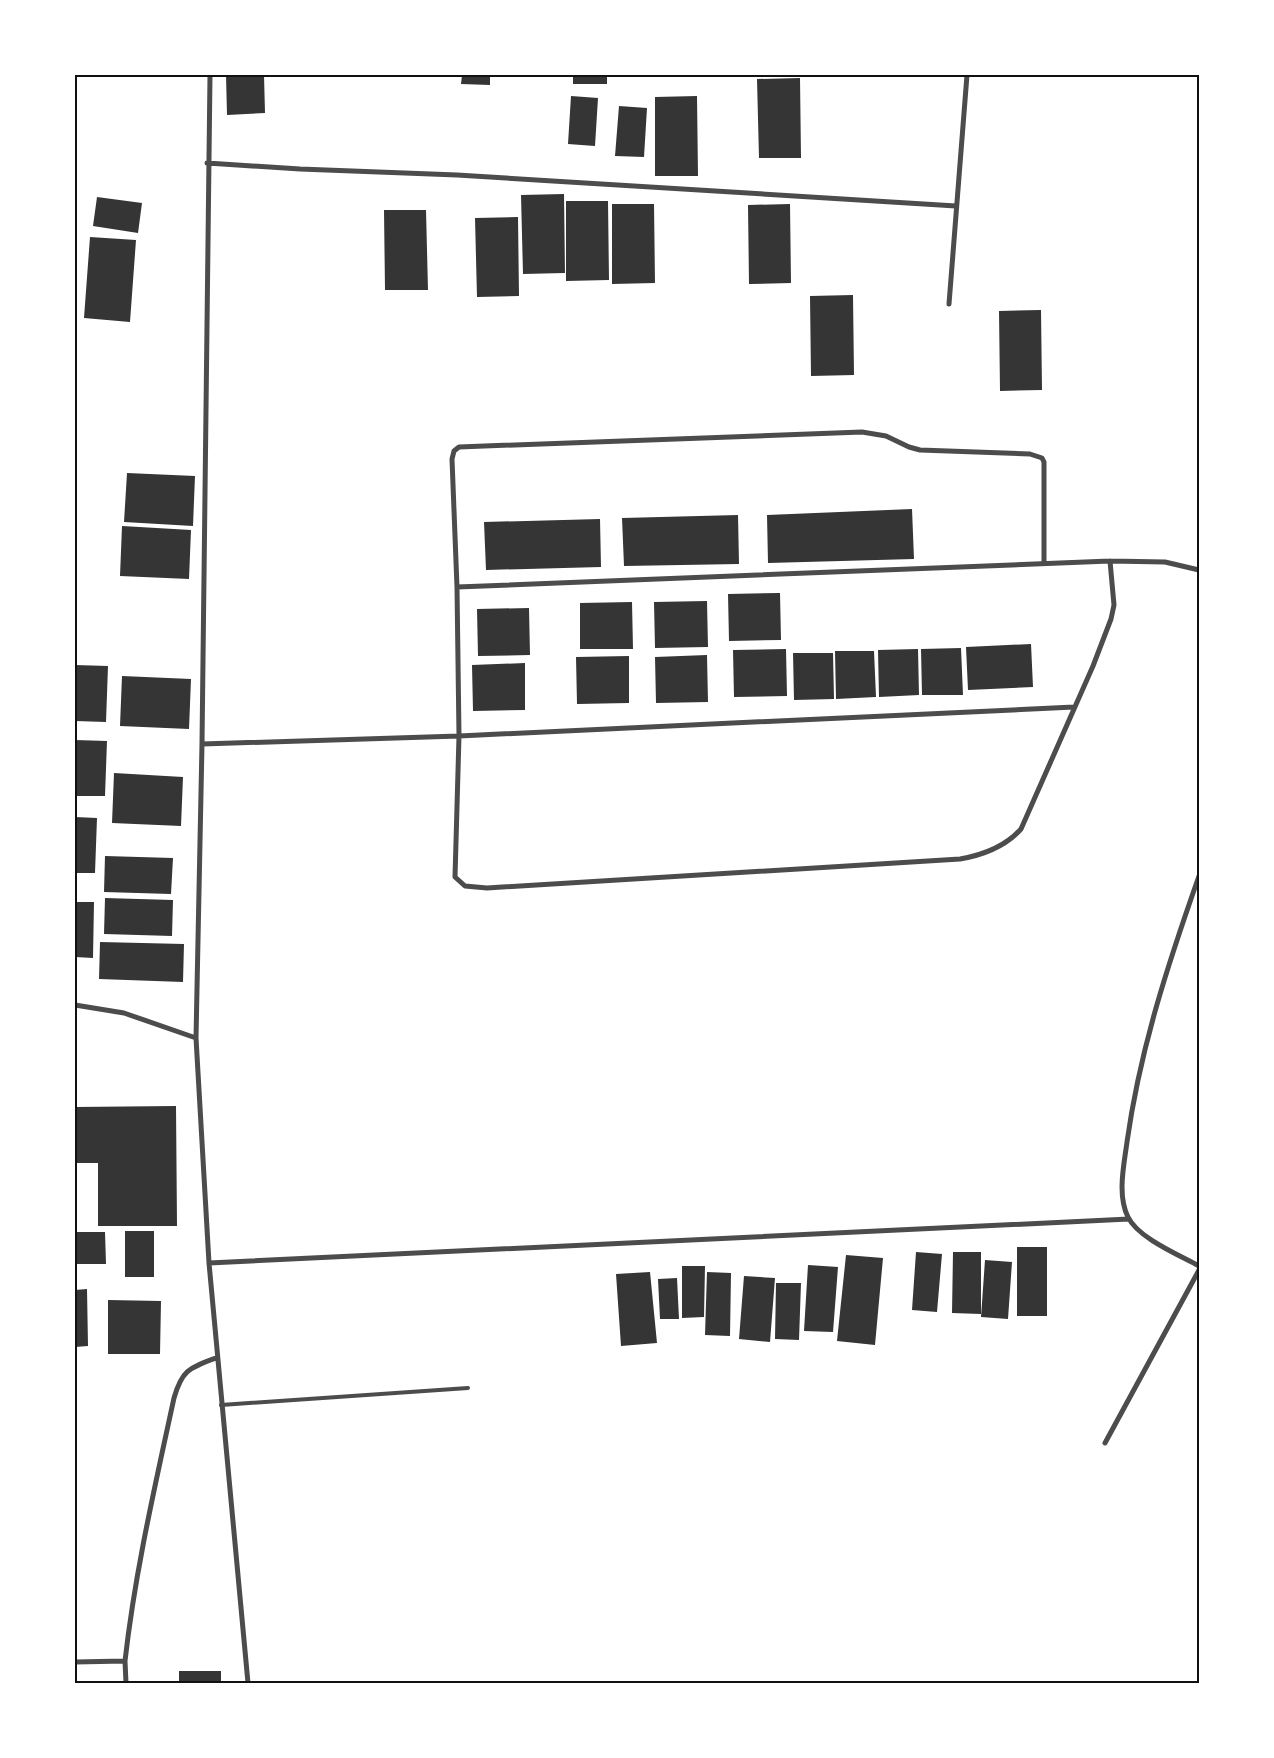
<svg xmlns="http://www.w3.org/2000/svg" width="1274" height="1758" font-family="Arial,sans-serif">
	<rect width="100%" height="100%" fill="#fff"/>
	<path fill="#353535" d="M226,75H264L265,113L227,115Z
		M462,75H490V85L461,84Z
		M573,75H607V84H573Z
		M800,78L801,158H759L757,79Z
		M571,96L598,98L595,146L568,144Z
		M697,96L698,176H655V97Z
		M619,106L647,108L644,157L615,156Z
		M564,194L565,273L523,274L521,195Z
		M97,197L142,203L138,233L93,226Z
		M566,201H608L609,280L566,281Z
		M612,204H654L655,283L612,284Z
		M790,204L791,283L749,284L748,205Z
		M384,210H426L428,290H385Z
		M518,217L519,296L477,297L475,218Z
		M90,237L136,240L130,322L84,318Z
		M853,295L854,375L811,376L810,296Z
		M1041,310L1042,390L1000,391L999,311Z
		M127,473L195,476L193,526L124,522Z
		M912,509L914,559L768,563L767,515Z
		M738,515L739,564L624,566L622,518Z
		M600,519L601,567L486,570L484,522Z
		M122,526L191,530L189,579L120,576Z
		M780,593L781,640L729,641L728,594Z
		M707,601L708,647L655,648L654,602Z
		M632,602L633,649H580V603Z
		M529,608L530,655L478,656L477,609Z
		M1031,644L1033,687L968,690L966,647Z
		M961,648L963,695H922L921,649Z
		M786,649L787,696L734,697L733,650Z
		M918,649L919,695L879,697L878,650Z
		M835,651H874L876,697L836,699Z
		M793,653H833L834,699L794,700Z
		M707,655L708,702L656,703L655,657Z
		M629,656V703L577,704L576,657Z
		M525,663V710L473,711L472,665Z
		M75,665L108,666L106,722L75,721Z
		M122,676L191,679L189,729L120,726Z
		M75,740L107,741L105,796H75Z
		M114,773L183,777L181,826L112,823Z
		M75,817L97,818L95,873H75Z
		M105,856L173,858L171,894L104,892Z
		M105,898L173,900L172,936L104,934Z
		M75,902H94L93,958L75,957Z
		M100,942L184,944L183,982L99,979Z
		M176,1106L177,1226H98V1163H75V1107Z
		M125,1231H154V1277H125Z
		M75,1232H105L106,1264H75Z
		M1017,1247H1047V1316H1017Z
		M916,1252L942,1254L937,1312L912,1310Z
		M953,1252H981V1314L952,1313Z
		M846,1255L883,1258L875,1345L837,1341Z
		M985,1260L1012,1262L1008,1319L981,1317Z
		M808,1265L838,1267L833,1332L804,1331Z
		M682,1266H705L704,1317L682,1318Z
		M650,1272L657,1343L621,1346L616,1274Z
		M707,1272L731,1273L730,1336L705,1335Z
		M744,1276L775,1278L770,1342L739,1339Z
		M677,1278L679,1319H660L658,1279Z
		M776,1283H801L799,1340L775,1339Z
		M87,1289L88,1346L75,1347V1290Z
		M108,1300L161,1301L160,1354H108Z
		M179,1671H221V1683H179Z"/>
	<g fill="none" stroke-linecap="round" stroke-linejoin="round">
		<path stroke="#4c4c4c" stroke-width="4" d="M221,1405L468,1388"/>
		<path stroke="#4c4c4c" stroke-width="5" d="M210,75L202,744L196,1038L209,1263L248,1683
			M207,163L300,169L457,175L956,206
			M949,304L967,75
			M1110,561L1114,605L1111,619L1093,666L1021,829C1005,847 983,855 960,859L487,888L465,886L455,877L459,736L457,587L1110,561L1165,562L1199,570
			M457,587L452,459L454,451L459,447L862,432L886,436L909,447L920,450L1030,454L1042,458L1044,462V563
			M202,744L459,736L1074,707
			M1199,876C1168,964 1140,1049 1127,1142C1124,1165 1117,1195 1128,1217C1138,1238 1179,1255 1199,1266
			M75,1005L124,1013L196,1038
			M209,1263L1129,1219
			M1105,1443L1199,1270
			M125,1661L126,1683
			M75,1662L125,1661C135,1572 155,1486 174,1398C182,1370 189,1368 216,1358"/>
	</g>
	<rect width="1274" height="1758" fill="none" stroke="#ffffff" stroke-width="152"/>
	<rect x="76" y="76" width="1122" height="1606" fill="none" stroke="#111" stroke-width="2"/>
</svg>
